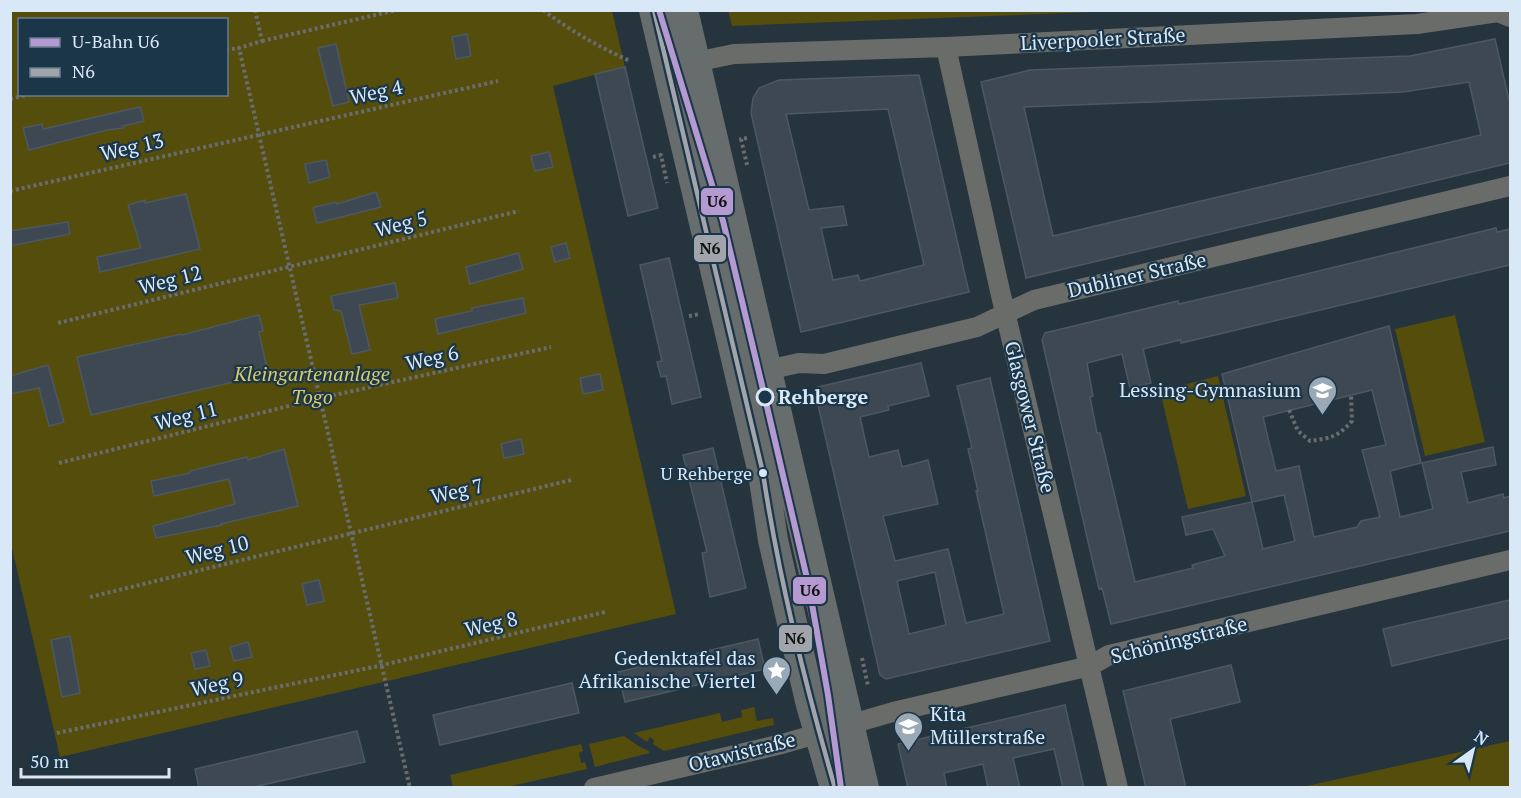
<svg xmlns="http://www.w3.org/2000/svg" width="1521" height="798" font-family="'PT Serif',serif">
	<rect width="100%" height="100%" fill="#26343e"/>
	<path fill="#554d0b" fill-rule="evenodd" d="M728,10H1118V11L732,26Z
		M10,11H612L625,67L553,86L676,614L60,757L11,544ZM20,20H226V94H20Z
		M1455,315L1485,442L1425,456L1395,329Z
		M1218,376L1246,496L1188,509L1160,391Z
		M754,707L757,721L773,718L774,725L664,751L653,744L654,740L650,737L647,742L634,733L720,713L722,722L742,717L741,710Z
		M624,736L640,747L649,751V753L595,767L589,744Z
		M1510,741V787H1302Z
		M581,744L583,751L579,753L581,763L585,762L587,769L507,787H453L450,775Z"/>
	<path fill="#3d4852" stroke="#4d5861" stroke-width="1.5" fill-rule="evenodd" d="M467,34L471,56L456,59L452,37Z
		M1495,39L1510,104V163L1026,278L981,82L1030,70L1410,56ZM1469,82L1481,135L1053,236L1024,107L1403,92Z
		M336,44L349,102L333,106L318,48Z
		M625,67L658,208L628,216L595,74Z
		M919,75L969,292L801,332L751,113L753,98L759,88L779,80ZM888,109L924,265L860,281L858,275L833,280L821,228L847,225L843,206L809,210L786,114Z
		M140,107L144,121L123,126L124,128L107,130L29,150L23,128L42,124L43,129Z
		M549,152L553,167L535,171L531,156Z
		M326,160L330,177L309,183L305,164Z
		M376,192L381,207L317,223L313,208L315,207L336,202L337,204Z
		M186,194L200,249L100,272L97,257L141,248L128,205L145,200V203Z
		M68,222L70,234L10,246V231Z
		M1496,228L1497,232L1510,229V265L1181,343L1180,340L1143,349L1151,383L1130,388L1122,354L1087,363L1093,396L1090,397L1097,433H1100L1135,582L1193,568L1192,565L1225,556L1213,529L1186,535L1182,517L1252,502L1222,374L1389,326L1421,463L1390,471L1400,517L1433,509L1422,463L1493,447L1496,465L1461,472L1468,503L1503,494L1504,498L1510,496V531L1111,624L1102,588L1099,589L1089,546L1042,340L1045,333L1178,301L1179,304L1261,285ZM1372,390L1386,445L1362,450L1380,517L1361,521L1357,527L1314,537L1299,466L1276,471L1263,417ZM1284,495L1295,541L1263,549L1252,502Z
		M566,243L570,258L555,262L551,247Z
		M518,253L523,269L470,284L466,267Z
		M669,258L701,397L672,404L666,376L661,377L657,362L662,361L640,265Z
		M395,283L398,298L359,305L370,350L352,354L341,311L334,310L331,296Z
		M523,298L526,313L438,334L435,319L472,311V308Z
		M259,315L263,331L259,332L268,374L91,415L77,357L181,334L182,335Z
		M921,363L929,396L888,406L889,410L860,417L869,457L898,450L902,467L928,460L938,504L883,516L895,561L948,549L966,623L1004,614L976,491H978L968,449L972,448L957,386L990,378L1050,641L886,679L880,675L815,392L818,387ZM935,572L946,625L909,634L897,581Z
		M48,365L64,422L49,426L39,388L10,394V376Z
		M600,374L603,390L583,394L580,378Z
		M521,439L524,454L504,458L501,444Z
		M713,448L746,588L710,597L702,553L707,552L683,455Z
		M284,449L298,506L221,524L222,525L156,538L153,526L235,504L229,479L154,496L151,481L190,473V471L247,457L248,460Z
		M319,580L324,601L307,605L302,584Z
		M1510,600V638L1392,666L1383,629Z
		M70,636L80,693L62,697L51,640Z
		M758,639L765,669L625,702L618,672Z
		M248,642L252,657L234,661L230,647Z
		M206,650L210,666L195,669L191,653Z
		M1231,665L1240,702L1170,719L1186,788H1146L1123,691Z
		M572,683L579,713L440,745L433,715Z
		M1065,705L1084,788H1063L1054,749L1013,758L1020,788H988L983,764L944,773L947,788H908L898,744Z
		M357,731L365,762L249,788H199L195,769Z"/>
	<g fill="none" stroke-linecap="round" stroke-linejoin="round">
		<path stroke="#696d6e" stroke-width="4" stroke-dasharray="3 3" stroke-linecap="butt" d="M255,10L262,41L239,48L410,788
			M543,10C571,31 599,47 630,61
			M262,41L397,10
			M226,50L239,48
			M10,99L30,94
			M747,138L741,139L747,165
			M653,157L661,155L667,183
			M10,191L498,81
			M689,316L700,314
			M58,323L519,211
			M1289,410L1298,431L1310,441C1331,438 1338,437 1352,421L1351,396
			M59,463L321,398L551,347
			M90,597L571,480
			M862,658L868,686
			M57,733L383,665L605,612"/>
		<path stroke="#6a6c69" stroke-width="20" d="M946,47L1000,291L1118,788
			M695,62L734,54L946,47L1417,24L1498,12L1510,17
			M767,370L799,363L824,364L977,327L1034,300L1510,186
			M594,788L782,744L893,712L1090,666L1109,655L1510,560"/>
		<path stroke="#676c6c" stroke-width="30" d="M654,10L763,473L773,540L810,701L835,788
			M683,10L864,788"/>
		<defs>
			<path id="bus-1" d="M654,10L763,473C779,580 805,684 835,788"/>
		</defs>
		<use href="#bus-1" stroke="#1b3549" stroke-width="9"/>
		<use href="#bus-1" stroke="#a2a4ac" stroke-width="4.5"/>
		<defs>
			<path id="metro-1" d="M659,10L723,221L765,398L809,587L828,695L841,788"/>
		</defs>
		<use href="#metro-1" stroke="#1b3549" stroke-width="10"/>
		<use href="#metro-1" stroke="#b599d1" stroke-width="6"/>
	</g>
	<defs>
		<symbol id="school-pin" viewBox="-11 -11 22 30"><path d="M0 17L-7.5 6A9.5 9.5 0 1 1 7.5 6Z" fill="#9aa9b6" stroke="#1b3549"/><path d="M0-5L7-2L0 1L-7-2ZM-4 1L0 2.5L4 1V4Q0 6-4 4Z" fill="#fff"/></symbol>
		<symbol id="sight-pin" viewBox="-11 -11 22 30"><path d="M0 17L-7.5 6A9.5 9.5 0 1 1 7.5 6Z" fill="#9aa9b6" stroke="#1b3549"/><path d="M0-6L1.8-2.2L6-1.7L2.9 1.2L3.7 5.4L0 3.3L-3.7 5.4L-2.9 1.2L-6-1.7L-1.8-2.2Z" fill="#fff"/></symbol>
	</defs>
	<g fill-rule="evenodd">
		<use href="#school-pin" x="1306" y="374" width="33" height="45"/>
		<use href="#sight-pin" x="760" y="654" width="33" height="45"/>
		<use href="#school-pin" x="892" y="710" width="33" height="45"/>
	</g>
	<circle fill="#1b3549" stroke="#d9e8f6" stroke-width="3" cx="765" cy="397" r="8"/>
	<circle fill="#d9e8f6" stroke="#1b3549" stroke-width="2" cx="763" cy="473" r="5"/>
	<g text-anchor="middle" stroke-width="4.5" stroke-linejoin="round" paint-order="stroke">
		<g font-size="18" fill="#d9e8f6" stroke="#1b3549" text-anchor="end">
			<text x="752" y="480">U Rehberge</text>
		</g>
		<g font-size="20" fill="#d9e8f6" stroke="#1b3549">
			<text transform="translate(1103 39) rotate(-3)" y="7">Liverpooler Straße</text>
			<text transform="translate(376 92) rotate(-12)" y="7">Weg 4</text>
			<text transform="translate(132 147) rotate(-13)" y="7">Weg 13</text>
			<text transform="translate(401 224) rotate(-14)" y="7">Weg 5</text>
			<text transform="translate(1137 275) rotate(-13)" y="7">Dubliner Straße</text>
			<text transform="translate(170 280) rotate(-14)" y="7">Weg 12</text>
			<text transform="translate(432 358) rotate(-13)" y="7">Weg 6</text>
			<text transform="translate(186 416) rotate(-14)" y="7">Weg 11</text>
			<text transform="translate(1030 417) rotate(76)" y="7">Glasgower Straße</text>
			<text transform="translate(457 491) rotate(-13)" y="7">Weg 7</text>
			<text transform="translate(217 550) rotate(-14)" y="7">Weg 10</text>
			<text transform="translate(491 624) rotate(-13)" y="7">Weg 8</text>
			<text transform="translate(1179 640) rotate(-14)" y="7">Schöningstraße</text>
			<text transform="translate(217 684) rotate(-12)" y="7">Weg 9</text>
			<text transform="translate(742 752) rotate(-14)" y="7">Otawistraße</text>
		</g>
		<g font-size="20" font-style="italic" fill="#d9ca6a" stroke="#1b3549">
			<text x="312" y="381">Kleingartenanlage<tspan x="312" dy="23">Togo</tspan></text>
		</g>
		<g font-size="20" fill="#d9e8f6" stroke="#1b3549" text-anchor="end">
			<text x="1301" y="397">Lessing-Gymnasium</text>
			<text x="756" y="665">Gedenktafel das<tspan x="756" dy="23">Afrikanische Viertel</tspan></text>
			<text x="930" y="721" text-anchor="start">Kita<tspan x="930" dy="23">Müllerstraße</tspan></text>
		</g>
		<g font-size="20" font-weight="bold" fill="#d9e8f6" stroke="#1b3549" text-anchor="start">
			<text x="778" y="404">Rehberge</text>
		</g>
	</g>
	<g stroke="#1b3549" stroke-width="2">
		<rect x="700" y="187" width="34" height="29" rx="6" fill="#b599d1"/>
		<rect x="693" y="234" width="34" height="29" rx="6" fill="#a2a4ac"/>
		<rect x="792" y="576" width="35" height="29" rx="6" fill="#b599d1"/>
		<rect x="778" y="624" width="35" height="29" rx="6" fill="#a2a4ac"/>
	</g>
	<g font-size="16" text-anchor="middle" font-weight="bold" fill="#111">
		<text x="717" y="207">U6</text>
		<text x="710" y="254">N6</text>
		<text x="810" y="596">U6</text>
		<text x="795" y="644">N6</text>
	</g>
	<rect width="1521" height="798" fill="none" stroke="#d9e8f6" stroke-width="24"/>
	<rect x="18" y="18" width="210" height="78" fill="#1b3549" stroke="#677d8e" stroke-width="1.5"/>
	<rect x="30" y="38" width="30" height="9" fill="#b599d1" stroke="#677d8e" stroke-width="1.5"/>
	<text x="72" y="48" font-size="18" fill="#d9e8f6">U-Bahn U6</text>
	<rect x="30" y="68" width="30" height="9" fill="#a2a4ac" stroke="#677d8e" stroke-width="1.5"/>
	<text x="72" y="78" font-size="18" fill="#d9e8f6">N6</text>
	<g transform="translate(1473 750) rotate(34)" stroke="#1b3549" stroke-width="4.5" paint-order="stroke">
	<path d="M0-4.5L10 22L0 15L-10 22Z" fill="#d9e8f6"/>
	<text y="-9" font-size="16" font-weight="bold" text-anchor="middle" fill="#d9e8f6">N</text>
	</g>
	<path d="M21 768v9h148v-9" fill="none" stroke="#d9e8f6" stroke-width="3"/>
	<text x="30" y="768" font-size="18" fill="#d9e8f6" stroke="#1b3549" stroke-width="4.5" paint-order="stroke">50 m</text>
</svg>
